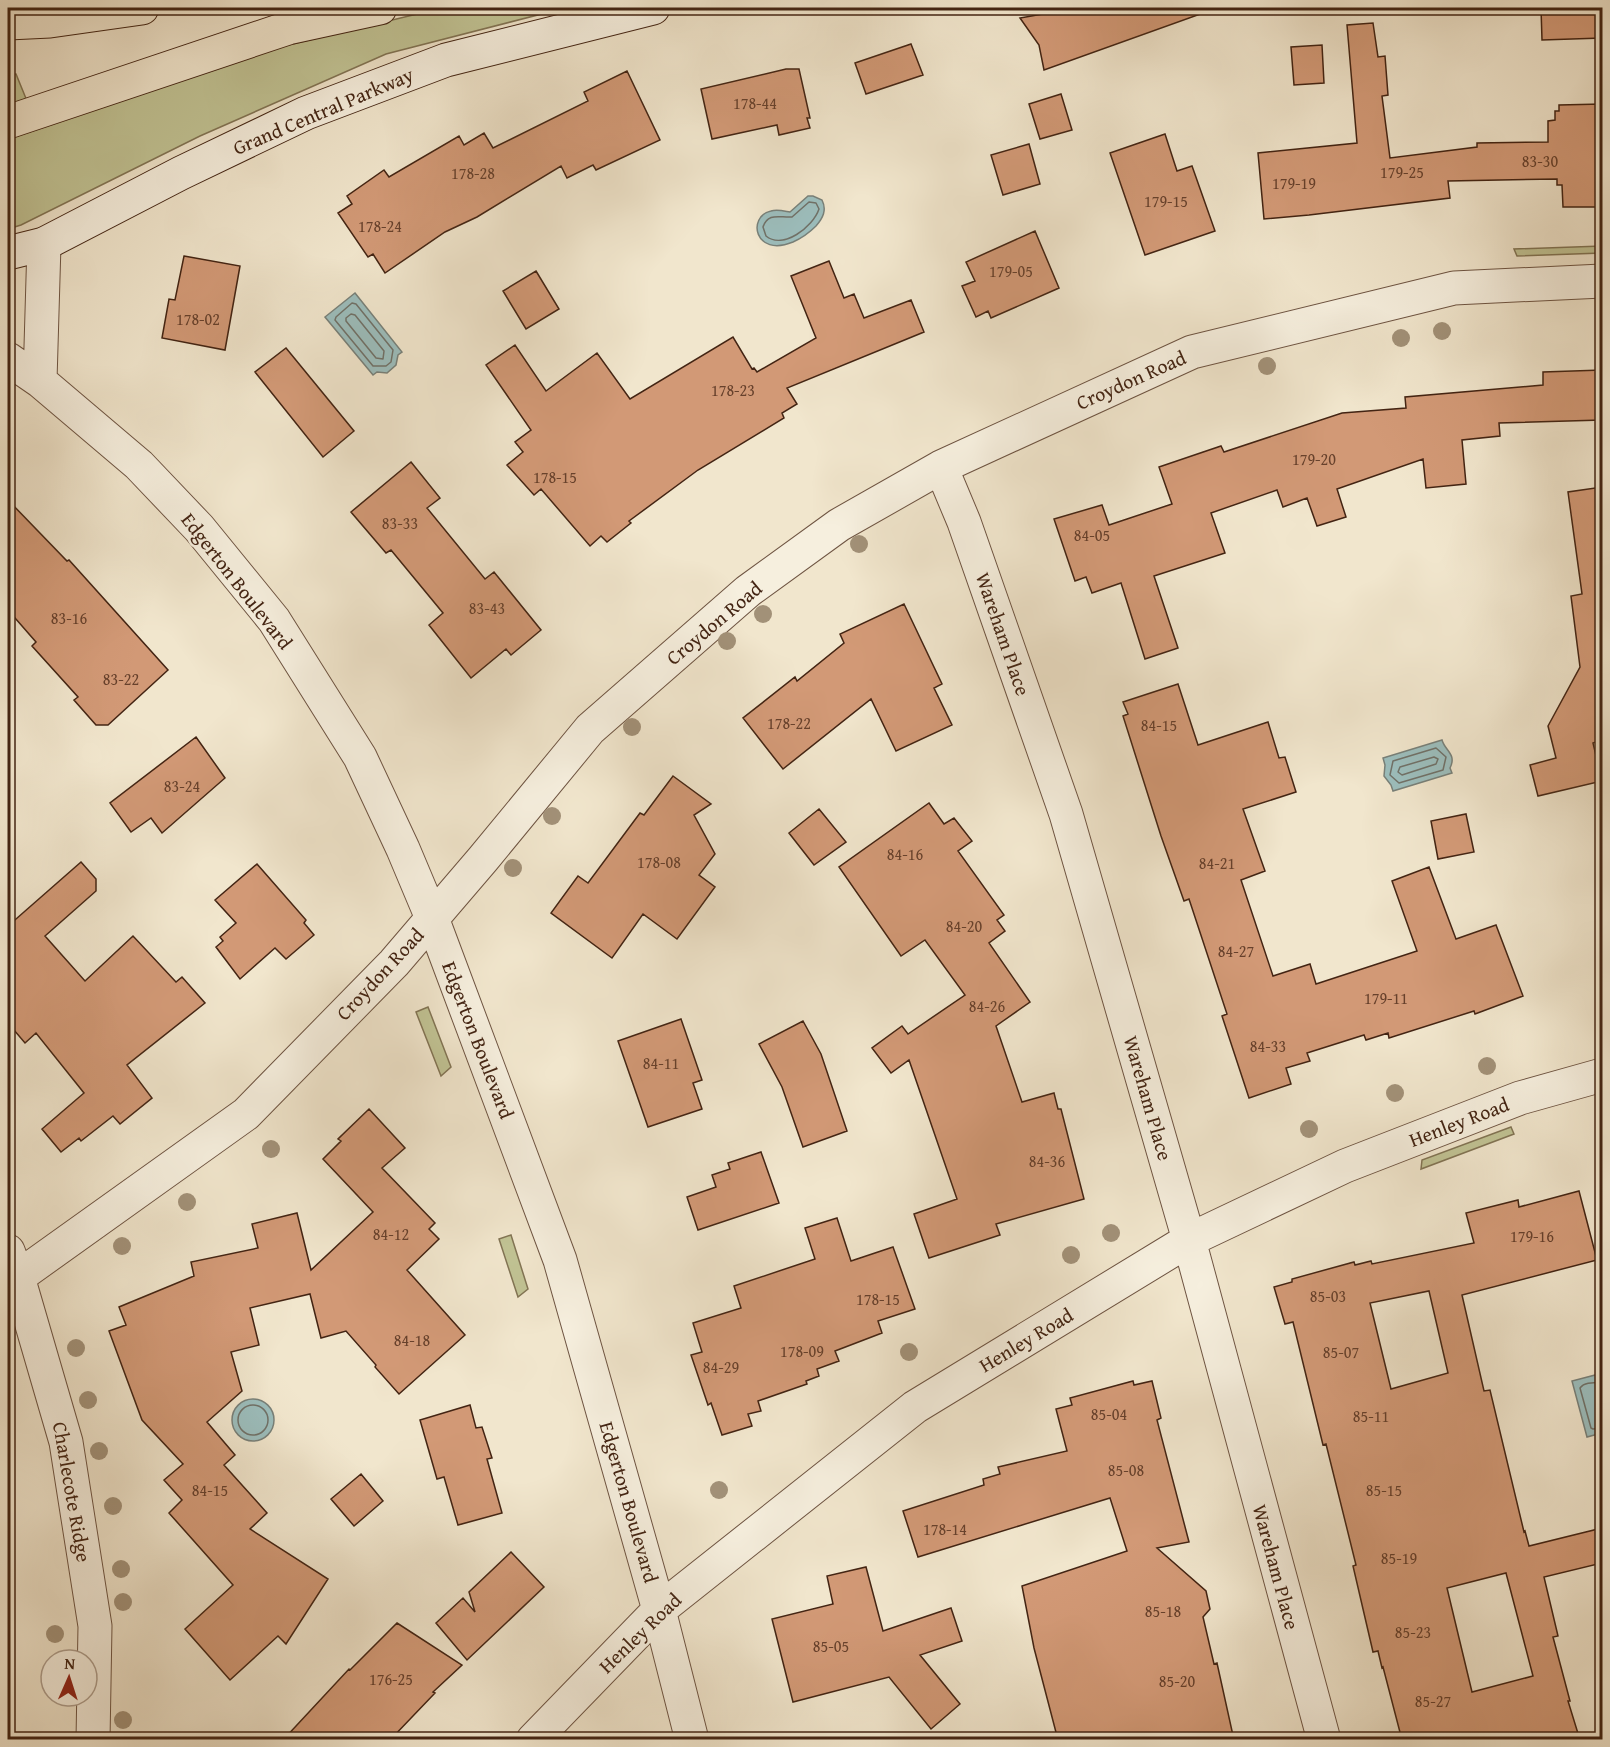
<svg xmlns="http://www.w3.org/2000/svg" width="1610" height="1747" font-family="'Gentium Book Plus',serif">
	<rect width="100%" height="100%" fill="#f1e6cd"/>
	<filter id="stains"><feTurbulence type="fractalNoise" baseFrequency=".00333" numOctaves="4"/><feColorMatrix values="0 0 0 0 .2 0 0 0 0 .09 0 0 0 0 .02 0 0 0 .5 -.17"/></filter>
	<radialGradient id="worn" r=".72"><stop offset=".6" stop-color="#630" stop-opacity="0"/><stop offset="1" stop-color="#630" stop-opacity=".3"/></radialGradient>
	<path fill="#c1c394" stroke="#827454" stroke-width="1.5" d="M442,8H565L386,54L200,136L21,225L8,229V139L276,48Z
		M8,74H16L27,101L8,107Z
		M1602,246V253L1517,256L1514,249Z
		M428,1007L451,1067L441,1076L416,1012Z
		M1511,1127L1514,1134L1421,1169L1422,1160Z
		M511,1235L528,1289L518,1297L499,1239Z"/>
	<path fill="#9cbebd" stroke="#788079" stroke-width="1.5" d="M808,196H813L822,200C827,210 823,218 816,226C809,233 802,238 793,242C754,258 747,216 771,211C777,209 784,211 790,212Z
		M355,293L402,352L398,355L396,365L387,373L377,372L373,375L325,317Z
		M1442,740C1445,751 1457,754 1450,768L1452,773L1393,791L1391,785L1384,776L1385,765L1383,758Z
		M1599,1374L1602,1387V1433L1587,1437L1572,1381Z
		M232 1420a21 21 0 1 1 42 0a21 21 0 1 1-42 0Z"/>
	<g fill="none" stroke-linecap="round" stroke-linejoin="round">
		<path stroke="#707168" stroke-width="1.5" d="M809,202L816,203L819,209C813,227 783,250 766,236L763,227C768,212 780,218 792,217Z
			M352,303L356,304L393,350L391,362L386,366H373L335,320L336,317Z
			M351,314L355,315L384,351L383,359L376,358L346,321V318Z
			M1436,748L1446,757L1443,770L1399,783L1390,775L1393,761Z
			M1434,757L1438,759L1436,764L1402,775L1398,772L1400,767Z
			M1602,1383C1595,1383 1585,1381 1580,1388L1591,1428L1593,1429L1602,1428
			M238 1420a15 15 0 1 1 30 0a15 15 0 1 1-30 0Z"/>
	</g>
	<path fill="#d29976" stroke="#432413" stroke-width="1.5" fill-rule="evenodd" d="M1077,8H1206V12L1044,70L1039,45L1020,18Z
		M1541,8H1602V38L1542,40Z
		M1373,23L1378,57L1385,56L1388,95L1382,96L1390,158L1477,147V143L1548,142V121L1555,120V111H1559V105L1602,104V207H1563L1562,185H1557V179L1448,181L1450,198L1309,215L1264,219L1258,153L1357,143L1347,25Z
		M911,44L923,75L866,94L855,63Z
		M1322,45L1324,83L1294,85L1291,47Z
		M786,69H799L810,118H807L810,128L779,135L777,125L712,139L701,89Z
		M627,71L660,140L596,170L593,165L567,178L561,166L477,217L445,232L385,273L373,254L368,257L338,213L352,204L347,196L384,170L389,177L459,136L464,145L484,133L493,148L588,101L584,92Z
		M1061,94L1072,130L1040,139L1029,104Z
		M1165,134L1177,171L1192,166L1215,231L1145,255L1110,153Z
		M1029,144L1040,184L1003,195L991,155Z
		M1035,231L1059,288L991,318L988,311L976,317L962,286L975,281L966,262Z
		M184,256L240,266L225,350L162,338L169,299L175,300Z
		M829,261L844,298L854,294L864,318L911,300L924,332L787,388L797,404L782,413L784,418L698,470L629,521L631,523L607,542L601,536L590,546L541,489L534,495L507,465L523,452L515,442L531,430L486,365L515,345L546,391L597,353L630,399L733,337L752,369L754,368L757,372L816,338L791,276Z
		M536,271L559,309L526,329L503,291Z
		M286,348L354,431L323,457L255,372Z
		M1602,370V420L1499,423L1500,436L1462,440L1466,484L1426,488L1423,459L1337,489L1346,517L1317,526L1307,498L1283,507L1277,490L1211,513L1225,553L1154,576L1178,648L1145,659L1121,583L1092,593L1086,577L1075,581L1054,519L1102,505L1109,525L1172,504L1159,467L1221,446L1224,452L1342,413L1406,408L1405,397L1543,385V372Z
		M411,462L440,498L427,508L485,579L494,572L541,630L511,655L506,649L471,678L429,625L443,613L391,550L386,553L351,512Z
		M1602,487V740L1593,743L1602,781L1538,796L1530,765L1556,758L1548,726L1580,667L1571,596L1582,594L1568,492Z
		M8,500L67,561L69,560L168,670L108,725H96L74,700L78,697L32,646L36,642L8,610Z
		M904,604L942,684L934,688L952,725L896,751L871,699L783,769L743,718L795,677L797,681L844,643L840,634Z
		M1178,684L1198,745L1268,722L1279,758L1285,757L1296,792L1243,809L1265,871L1241,880L1273,976L1310,964L1316,984L1417,951L1392,881L1429,867L1456,939L1496,925L1523,996L1475,1014L1474,1011L1389,1038L1388,1033L1366,1040L1364,1035L1307,1053L1310,1061L1286,1068L1291,1084L1249,1098L1222,1016L1227,1014L1189,899L1184,901L1161,836L1123,716L1128,714L1123,702Z
		M196,737L225,778L162,833L151,818L131,832L110,803Z
		M673,776L711,804L694,815L715,854L699,875L715,887L677,939L643,914L612,958L551,913L578,876L588,883L640,813L644,815Z
		M929,803L944,824L954,818L972,841L958,851L1004,915L997,920L1005,931L989,943L1030,1002L996,1026L1022,1102L1054,1093L1058,1109H1061L1084,1199L996,1224L1000,1235L929,1258L914,1214L957,1199L909,1060L891,1073L872,1048L902,1026L908,1034L965,995L925,940L901,956L839,867Z
		M819,809L846,842L814,865L789,833Z
		M1466,814L1474,852L1438,859L1431,821Z
		M81,862L96,879V891L45,936L85,981L133,936L176,982L182,977L205,1003L127,1065L152,1098L120,1124L113,1116L81,1141L79,1138L61,1152L42,1129L84,1093L36,1033L25,1043L8,1023V926Z
		M257,864L306,920L304,923L314,935L286,959L275,948L240,979L216,947L223,941L220,937L236,923L215,900Z
		M681,1019L702,1080L693,1083L702,1109L648,1127L618,1041Z
		M803,1021L821,1054L847,1131L803,1147L782,1087L759,1044Z
		M369,1109L405,1148L382,1168L435,1223L429,1229L439,1239L407,1270L465,1335L399,1394L375,1367L376,1365L346,1331L321,1338L310,1294L250,1308L259,1345L231,1352L242,1391L207,1422L235,1455L224,1465L267,1513L250,1529L328,1579L286,1644L278,1636L230,1680L185,1629L233,1585L169,1513L182,1500L164,1480L183,1464L142,1420L109,1331L126,1325L119,1307L194,1276L191,1262L258,1248L252,1224L297,1213L311,1270L373,1212L323,1159L341,1141L338,1139Z
		M761,1152L779,1203L698,1230L687,1197L716,1187L712,1175L730,1169L728,1163Z
		M1579,1191L1597,1260L1462,1295L1484,1391L1490,1390L1524,1532L1525,1531L1529,1546L1602,1528V1563L1544,1577L1558,1636L1553,1637L1570,1701H1568L1580,1740H1402L1383,1667L1382,1668L1378,1651L1373,1652L1353,1566L1356,1565L1326,1444L1323,1445L1293,1322L1285,1324L1274,1287L1292,1282V1279L1354,1262L1355,1265L1371,1261L1372,1264L1474,1243L1466,1213L1518,1200L1519,1207ZM1429,1291L1448,1373L1391,1389L1370,1303ZM1506,1573L1533,1676L1472,1692L1447,1588Z
		M837,1218L851,1261L893,1247L915,1309L878,1321L882,1333L835,1351L839,1361L817,1369L819,1376L806,1381L807,1384L758,1401L761,1411L748,1414L752,1426L722,1435L711,1403L708,1405L691,1355L702,1352L693,1323L741,1308L734,1286L815,1259L805,1228Z
		M1133,1381L1134,1385L1152,1381L1161,1418L1157,1420L1189,1542L1157,1548L1206,1591L1210,1609L1203,1617L1214,1664L1217,1663L1234,1740H1058L1034,1648L1022,1586L1127,1551L1110,1498L918,1557L903,1511L984,1485L983,1479L1000,1474L998,1467L1067,1451L1056,1409L1072,1405L1070,1398Z
		M470,1405L476,1428L482,1427L492,1458L487,1459L502,1513L458,1525L444,1477L437,1479L420,1420Z
		M361,1474L383,1501L354,1526L331,1499Z
		M511,1552L544,1587L467,1660L436,1623L463,1598L475,1612L469,1592Z
		M866,1567L883,1631L951,1608L962,1641L920,1655L960,1704L931,1729L889,1677L793,1702L772,1619L833,1604L827,1576Z
		M397,1623L462,1665L433,1692L435,1693L390,1740H283L349,1669L350,1670Z"/>
	<g fill="none" stroke-linecap="round" stroke-linejoin="round">
		<defs>
			<path id="street" d="M8,359L40,381L139,465L199,528L274,620L360,757L403,849L432,918L560,1260L659,1610L692,1740
				M40,381L44,244
				M941,467L964,522L1066,814L1189,1240L1324,1740
				M8,1251L18,1277L66,1442L95,1626L93,1740
				M8,1281L18,1277L246,1114L394,963L483,859L590,729L748,591L839,525L941,467L1192,352L1454,288L1602,281
				M533,1740L659,1610L915,1407L1189,1240L1345,1166L1520,1098L1602,1075"/>
			<path id="secondary" d="M8,253L44,244L181,173L306,113L446,60L653,8"/>
			<path id="highway" d="M8,23L50,21L142,8
				M8,122L288,28L380,8"/>
		</defs>
		<use href="#street" stroke="#6e5442" stroke-width="35"/>
		<use href="#secondary" stroke="#432413" stroke-width="35"/>
		<use href="#highway" stroke="#432413" stroke-width="35"/>
		<use href="#street" stroke="#f6efde" stroke-width="33"/>
		<use href="#secondary" stroke="#f6efde" stroke-width="33"/>
		<use href="#highway" stroke="#f1e6cd" stroke-width="33"/>
	</g>
	<g fill="#a29178">
		<circle cx="1442" cy="331" r="9"/>
		<circle cx="1401" cy="338" r="9"/>
		<circle cx="1267" cy="366" r="9"/>
		<circle cx="859" cy="544" r="9"/>
		<circle cx="763" cy="614" r="9"/>
		<circle cx="727" cy="641" r="9"/>
		<circle cx="632" cy="727" r="9"/>
		<circle cx="552" cy="816" r="9"/>
		<circle cx="513" cy="868" r="9"/>
		<circle cx="1487" cy="1066" r="9"/>
		<circle cx="1395" cy="1093" r="9"/>
		<circle cx="1309" cy="1129" r="9"/>
		<circle cx="271" cy="1149" r="9"/>
		<circle cx="187" cy="1202" r="9"/>
		<circle cx="1111" cy="1233" r="9"/>
		<circle cx="122" cy="1246" r="9"/>
		<circle cx="1071" cy="1255" r="9"/>
		<circle cx="76" cy="1348" r="9"/>
		<circle cx="909" cy="1352" r="9"/>
		<circle cx="88" cy="1400" r="9"/>
		<circle cx="99" cy="1451" r="9"/>
		<circle cx="719" cy="1490" r="9"/>
		<circle cx="113" cy="1506" r="9"/>
		<circle cx="121" cy="1569" r="9"/>
		<circle cx="123" cy="1602" r="9"/>
		<circle cx="55" cy="1634" r="9"/>
		<circle cx="123" cy="1720" r="9"/>
	</g>
	<g text-anchor="middle" stroke-width="5" stroke-linejoin="round" paint-order="stroke">
		<g font-size="16" fill="#67412c">
			<text x="755" y="109">178-44</text>
			<text x="1540" y="167">83-30</text>
			<text x="1402" y="178">179-25</text>
			<text x="473" y="179">178-28</text>
			<text x="1294" y="189">179-19</text>
			<text x="1166" y="207">179-15</text>
			<text x="380" y="232">178-24</text>
			<text x="1011" y="277">179-05</text>
			<text x="198" y="325">178-02</text>
			<text x="733" y="396">178-23</text>
			<text x="1314" y="465">179-20</text>
			<text x="555" y="483">178-15</text>
			<text x="400" y="529">83-33</text>
			<text x="1092" y="541">84-05</text>
			<text x="487" y="614">83-43</text>
			<text x="69" y="624">83-16</text>
			<text x="121" y="685">83-22</text>
			<text x="789" y="729">178-22</text>
			<text x="1159" y="731">84-15</text>
			<text x="182" y="792">83-24</text>
			<text x="905" y="860">84-16</text>
			<text x="659" y="868">178-08</text>
			<text x="1217" y="869">84-21</text>
			<text x="964" y="932">84-20</text>
			<text x="1236" y="957">84-27</text>
			<text x="1386" y="1004">179-11</text>
			<text x="987" y="1012">84-26</text>
			<text x="1268" y="1052">84-33</text>
			<text x="661" y="1069">84-11</text>
			<text x="1047" y="1167">84-36</text>
			<text x="391" y="1240">84-12</text>
			<text x="1532" y="1242">179-16</text>
			<text x="1328" y="1302">85-03</text>
			<text x="878" y="1305">178-15</text>
			<text x="412" y="1346">84-18</text>
			<text x="802" y="1357">178-09</text>
			<text x="1341" y="1358">85-07</text>
			<text x="721" y="1373">84-29</text>
			<text x="1109" y="1420">85-04</text>
			<text x="1371" y="1422">85-11</text>
			<text x="1126" y="1476">85-08</text>
			<text x="210" y="1496">84-15</text>
			<text x="1384" y="1496">85-15</text>
			<text x="945" y="1535">178-14</text>
			<text x="1399" y="1564">85-19</text>
			<text x="1163" y="1617">85-18</text>
			<text x="1413" y="1638">85-23</text>
			<text x="831" y="1652">85-05</text>
			<text x="391" y="1685">176-25</text>
			<text x="1177" y="1687">85-20</text>
			<text x="1433" y="1707">85-27</text>
		</g>
		<g font-size="20" fill="#432413" stroke="#f6efde">
			<text transform="translate(323 111) rotate(-23)" y="7">Grand Central Parkway</text>
			<text transform="translate(1131 380) rotate(-24)" y="7">Croydon Road</text>
			<text transform="translate(237 581) rotate(52)" y="7">Edgerton Boulevard</text>
			<text transform="translate(714 623) rotate(-40)" y="7">Croydon Road</text>
			<text transform="translate(1003 634) rotate(71)" y="7">Wareham Place</text>
			<text transform="translate(380 974) rotate(-47)" y="7">Croydon Road</text>
			<text transform="translate(478 1040) rotate(69)" y="7">Edgerton Boulevard</text>
			<text transform="translate(1148 1098) rotate(74)" y="7">Wareham Place</text>
			<text transform="translate(1459 1122) rotate(-21)" y="7">Henley Road</text>
			<text transform="translate(1026 1340) rotate(-31)" y="7">Henley Road</text>
			<text transform="translate(72 1492) rotate(80)" y="7">Charlecote Ridge</text>
			<text transform="translate(629 1502) rotate(74)" y="7">Edgerton Boulevard</text>
			<text transform="translate(1276 1567) rotate(75)" y="7">Wareham Place</text>
			<text transform="translate(640 1633) rotate(-44)" y="7">Henley Road</text>
		</g>
	</g>
	<rect width="1610" height="1747" fill="none" stroke="#f1e6cd" stroke-width="30"/>
	<rect x="9" y="9" width="1592" height="1729" fill="none" stroke="#432413" stroke-width="3"/>
	<rect x="15" y="15" width="1580" height="1717" fill="none" stroke="#432413" stroke-width="1.5"/>
	<g transform="translate(69 1678) rotate(3)"><circle r="28" fill="#f6efde" stroke="#ae9e8d" stroke-width="1.5"/>
	<path d="M0-4.5L10 22L0 15L-10 22Z" fill="#8f2418"/>
	<text y="-9" font-size="16" font-weight="bold" text-anchor="middle" fill="#432413">N</text>
	</g>
	<rect width="100%" height="100%" filter="url(#stains)"/>
	<rect width="100%" height="100%" fill="url(#worn)"/>
</svg>
